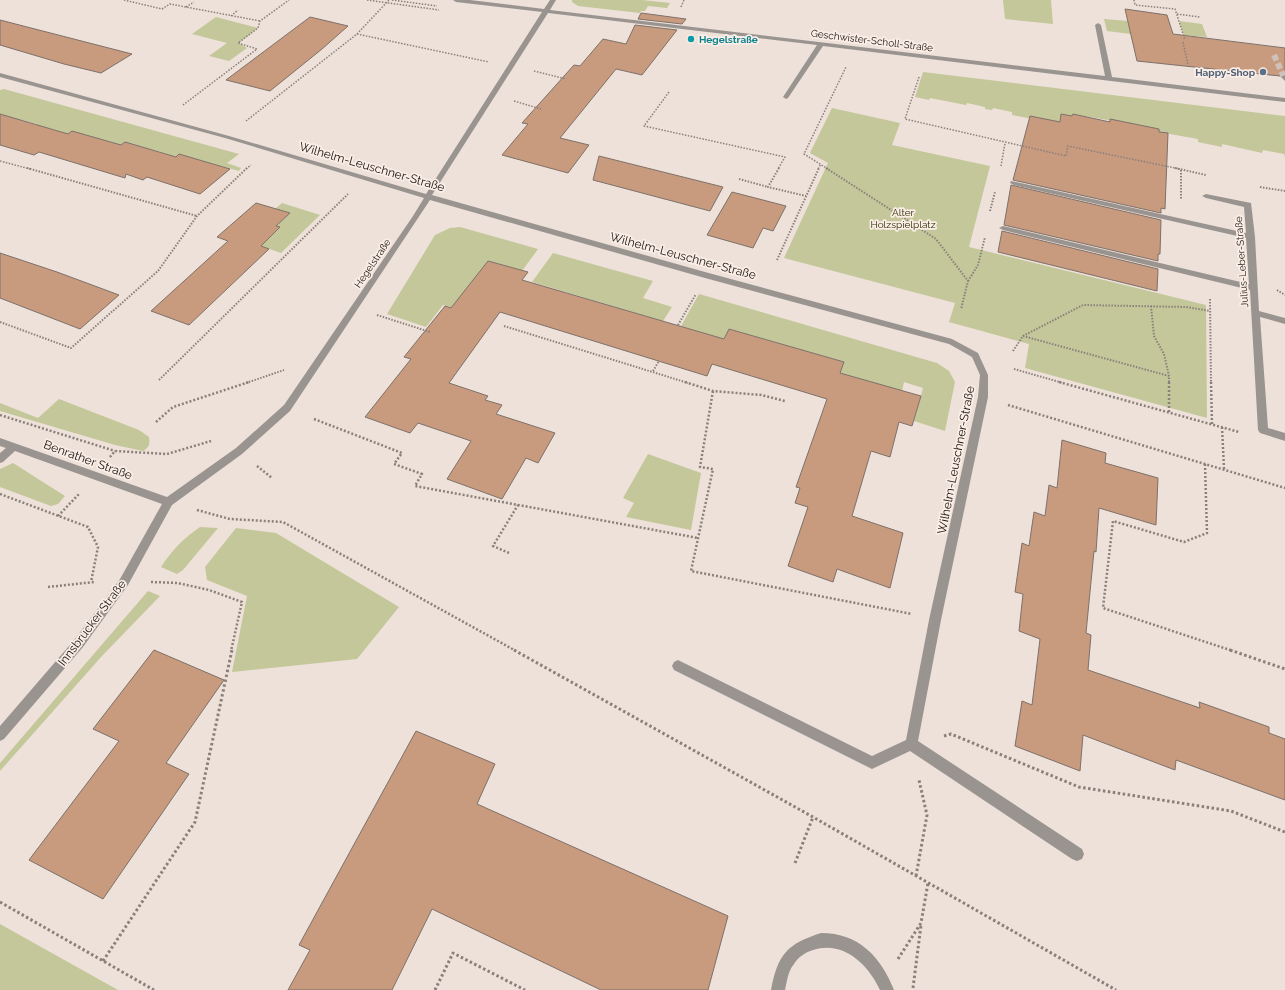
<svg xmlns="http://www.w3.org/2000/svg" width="1285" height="990" font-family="Raleway,sans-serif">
	<rect width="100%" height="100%" fill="#eee1d9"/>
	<path fill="#c3c799" d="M572,0H642L670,3L667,8L648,6L645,11H641L640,13L578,6L572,2Z
		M1003,0H1051L1053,24L1005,19Z
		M216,17L258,28L239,43L247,48L229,61L209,56L227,43L192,34Z
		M1104,19L1128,21L1131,34L1107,31Z
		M1179,21L1202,24L1207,37L1184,35Z
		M923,72L1285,116V157L1284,154L1263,150L1262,153L1222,144V147L1198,142V139L1159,132V129L1073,114L1072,116L1061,114L1059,126L1048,122L1012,115V112L993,108L992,110L985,109V107L967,103L966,105L930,98L929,100L915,97Z
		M4,89L239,154L227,163L241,168L239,171L210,163L207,165L195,159L180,154L176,157L154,150L151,153L100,139L97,141L72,131L68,134L49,128L47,129L35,126L37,124L22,120L19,122L0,121V90Z
		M832,108L900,123L892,145L990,166L969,247L1206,305L1207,418L1025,368L1029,344L949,322L955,303L784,258L828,163L810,153Z
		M282,203L320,215L281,253L261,246L280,227L276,226L290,213L275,209Z
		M460,227L538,249L522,271L488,261L480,271L460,310L443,305L426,327L387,314L435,235L450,228Z
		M553,253L653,281L643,298L672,307L663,321L532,282Z
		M699,294L937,363L949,371L955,382L945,431L914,421L923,388L904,382L902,391L840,373L844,362L730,329L724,339L681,326Z
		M59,399L139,430L149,437C150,445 149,447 143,451L115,445L0,411V403L38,418Z
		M648,454L701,473L691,530L626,517L634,503L623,498Z
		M13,463L65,496L58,504L51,506L0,487V469Z
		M200,527L218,528L183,570L177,574L161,567C172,550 184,538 200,527Z
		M236,528L276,533L399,607L357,659L232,672L247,596L207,580L205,567Z
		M148,591L160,596L102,656L0,771V763Z
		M0,924L118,990H0Z"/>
	<path fill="#c89a7e" stroke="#7d716a" d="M1125,9L1167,15L1173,34L1285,48V74L1280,76L1137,61Z
		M641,13L686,19L682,24L638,19Z
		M310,17L348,26L322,49L270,91L226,80Z
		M0,20L132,54L101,73L64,64L0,45Z
		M635,25L677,30L642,75L616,69L560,138L589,145L568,173L502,155L528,124L522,123L574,65L580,66L603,39L626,44Z
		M0,114L68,134L72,131L121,145L125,142L176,157L179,154L230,169L200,194L147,177L143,180L126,174L125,178L39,152L34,155L0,145Z
		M1061,114L1072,116L1073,114L1110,122V119L1159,129V132L1168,133L1165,209L1161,208V213L1013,180L1030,116L1060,122Z
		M599,156L723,187L710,211L593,180Z
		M1011,185L1161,220L1160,254H1158V261L1004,225Z
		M732,192L786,206L773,231L763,228L753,248L707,235Z
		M256,203L290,213L276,226L280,227L261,246L269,249L189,325L151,311L228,241L217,237Z
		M1002,231L1158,269L1157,291L998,252Z
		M0,253L57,272L119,295L80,329L0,298Z
		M488,261L528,272L522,280L724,339L729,329L844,362L840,373L921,396L912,426L899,422L890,457L871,451L852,516L903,533L890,588L837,569L833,582L788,566L808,507L795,503L800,488L796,487L827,399L712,364L707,376L500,312L449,383L488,396L485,400L502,405L496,414L555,433L538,463L526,458L502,499L447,479L471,441L418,423L410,433L365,417L411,359L404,357L445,306L451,308Z
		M1062,440L1106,453L1105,463L1158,478L1156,525L1099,508L1096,552L1094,551L1086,633L1091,635L1088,670L1200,708L1199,702L1269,727V733L1285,739V800L1176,760L1175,770L1083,735L1080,771L1015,746L1022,701L1032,705L1040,639L1019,631L1023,594L1015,592L1022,543L1029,546L1034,512L1045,516L1049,485L1057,488Z
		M154,650L224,680L166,763L189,774L103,899L29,860L119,741L93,729Z
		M416,731L495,764L477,804L728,916L708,990H601L432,909L392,990H288L310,950L299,945Z"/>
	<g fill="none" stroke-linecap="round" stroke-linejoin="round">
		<path stroke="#cec2bb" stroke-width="6" stroke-dasharray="6 3" stroke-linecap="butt" d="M1274,55L1284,77"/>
		<path stroke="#8a807b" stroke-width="1.5" stroke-dasharray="1.5 1.5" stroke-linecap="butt" d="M124,0L162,9L170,4L260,21
			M367,0L439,10
			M392,0L437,6
			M1134,0L1135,5L1175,9L1185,40
			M186,7L194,2
			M681,7L684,0
			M1177,14L1200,17
			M231,16L238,10
			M357,34L489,62
			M1183,42L1188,65
			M534,71L566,79
			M919,77L905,119L1066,156L1068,146L1180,169
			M669,92L644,126L785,157L778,169
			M514,101L541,109
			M183,105L257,49L238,43L258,28L260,21L289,0
			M246,121L357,34L389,0
			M0,161L30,169
			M1001,166L1005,143
			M246,169L251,165
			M818,169L821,164
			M828,169L804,154L846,67"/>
		<path stroke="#8a807b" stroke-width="2" stroke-dasharray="1.5 1.5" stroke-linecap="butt" d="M27,168L197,216
			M779,168L768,187L806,196
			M826,168L936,239L968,281L961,309
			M1175,168L1206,175
			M1181,170V199
			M739,179L768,187
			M1260,187L1285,191
			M990,211L995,192
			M777,260L819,168
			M968,281L978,265L985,237
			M1277,290L1285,295
			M1210,299L1211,383
			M1151,306L1154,336L1164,354L1169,376
			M377,315L430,332
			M0,322L71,348L158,271L197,216L247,168
			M678,325L696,294
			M504,326L688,383
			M1023,336L1169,376V383
			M1013,351L1023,336L1083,305L1186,307L1210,311
			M1014,369L1063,383
			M653,371L659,361
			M159,380L348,194
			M246,383L284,370"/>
		<path stroke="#8a807b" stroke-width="2.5" stroke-dasharray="2 2" stroke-linecap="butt" d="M685,382L713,391L761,395L785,401
			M1059,382L1239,432
			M1169,382V412
			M1211,382L1212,424
			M713,391L700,467L713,469L691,571L912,614
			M1008,405L1285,488
			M0,415L115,451
			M314,419L402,453L394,464L422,474L415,486L698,538
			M156,422L173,407L249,382
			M1222,427L1224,469
			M110,457L115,451L167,454L211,441
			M1205,464L1207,533L1184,542L1113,521L1103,608L1233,651
			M257,466L272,478
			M0,494L88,527L98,547L91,582
			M197,510L230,519L283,522L516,651
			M58,516L79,494
			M509,553L493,546L518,505
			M151,582L178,583L209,590L242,602L231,651
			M48,587L94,582"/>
		<path stroke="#8a807b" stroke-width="3" stroke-dasharray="2.5 2.5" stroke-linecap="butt" d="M514,650L813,817L1116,990
			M1230,650L1285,669
			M944,736L951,734L1079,787L1231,811L1285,832
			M795,863L813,817
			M916,876L927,815L919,780
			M0,902L154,990
			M898,959L921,923L928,883
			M103,961L195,822L232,650
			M913,988L921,925
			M435,990L453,953L525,990"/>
		<path fill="#9a9491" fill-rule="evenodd" d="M453,0H470L544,9L550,0H556L550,10L1105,76L1095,25L1098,23L1101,25L1112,77L1285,98V102L823,46L788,98L786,99L783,97L817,45L548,13L432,195L705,272L952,339L978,353L988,375V397L941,620L918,741L1082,849L1084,854L1082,859L1077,861L1072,859L910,751L872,769L674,670L672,666L674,662L678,660L682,662L872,756L906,740L929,620L978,397L980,375L972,357L949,344L705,278L430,200L290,411L242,454L172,505L128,585L83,647L4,739L0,741V726L75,639L120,579L162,504L15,451L3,462L0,463V453L6,448L0,446V438L167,497L236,448L284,405L413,216L424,198L225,138L0,77V73L229,136L426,194L542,12L456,2Z
			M1285,75V81L1281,77Z
			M1011,181L1246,233L1244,207L1206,198L1202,196L1206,194L1251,203L1255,237L1259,311L1285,318V324L1260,317L1268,428L1285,433V441L1260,433L1258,430L1250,290L1003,230L999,228L1003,226L1249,284L1246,238L1014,185L1010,183Z
			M821,933C859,933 881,957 894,990H880C868,964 843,940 813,950C806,952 798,957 794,964C788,971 787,981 785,990H771C778,954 787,944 821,933Z"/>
	</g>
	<circle fill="#0f9aa8" stroke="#fbeee6" stroke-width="1.5" cx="691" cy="39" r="4"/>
	<circle fill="#5c6f8a" stroke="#fbeee6" stroke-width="1.5" cx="1263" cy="72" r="4"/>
	<g text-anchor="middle" stroke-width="3.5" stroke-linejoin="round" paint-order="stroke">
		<g font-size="10" font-weight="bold" fill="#0d838f" stroke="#fbeee6" text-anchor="start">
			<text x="699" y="43">Hegelstraße</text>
		</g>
		<g font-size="10" fill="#1a1512" stroke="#fbeee6">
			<text transform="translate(872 40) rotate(7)" y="4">Geschwister-Scholl-Straße</text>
			<text transform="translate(1241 262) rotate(-94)" y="4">Julius-Leber-Straße</text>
			<text transform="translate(372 263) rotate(-56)" y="4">Hegelstraße</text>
		</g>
		<g font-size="10" font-weight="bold" fill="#4e5e75" stroke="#fbeee6" text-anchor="end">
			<text x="1255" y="76">Happy-Shop</text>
		</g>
		<g font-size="10" fill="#2c2d04" stroke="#fbeee6">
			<text x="903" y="216">Alter<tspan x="903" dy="12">Holzspielplatz</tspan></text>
		</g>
		<g font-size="12" fill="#1a1512" stroke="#fbeee6">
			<text transform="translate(372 167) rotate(16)" y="4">Wilhelm-Leuschner-Straße</text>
			<text transform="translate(683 256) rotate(15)" y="4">Wilhelm-Leuschner-Straße</text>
			<text transform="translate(88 460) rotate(20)" y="4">Benrather Straße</text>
			<text transform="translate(956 460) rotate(-79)" y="4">Wilhelm-Leuschner-Straße</text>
			<text transform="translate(92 623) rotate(-53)" y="4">Innsbrucker Straße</text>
		</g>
	</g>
</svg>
